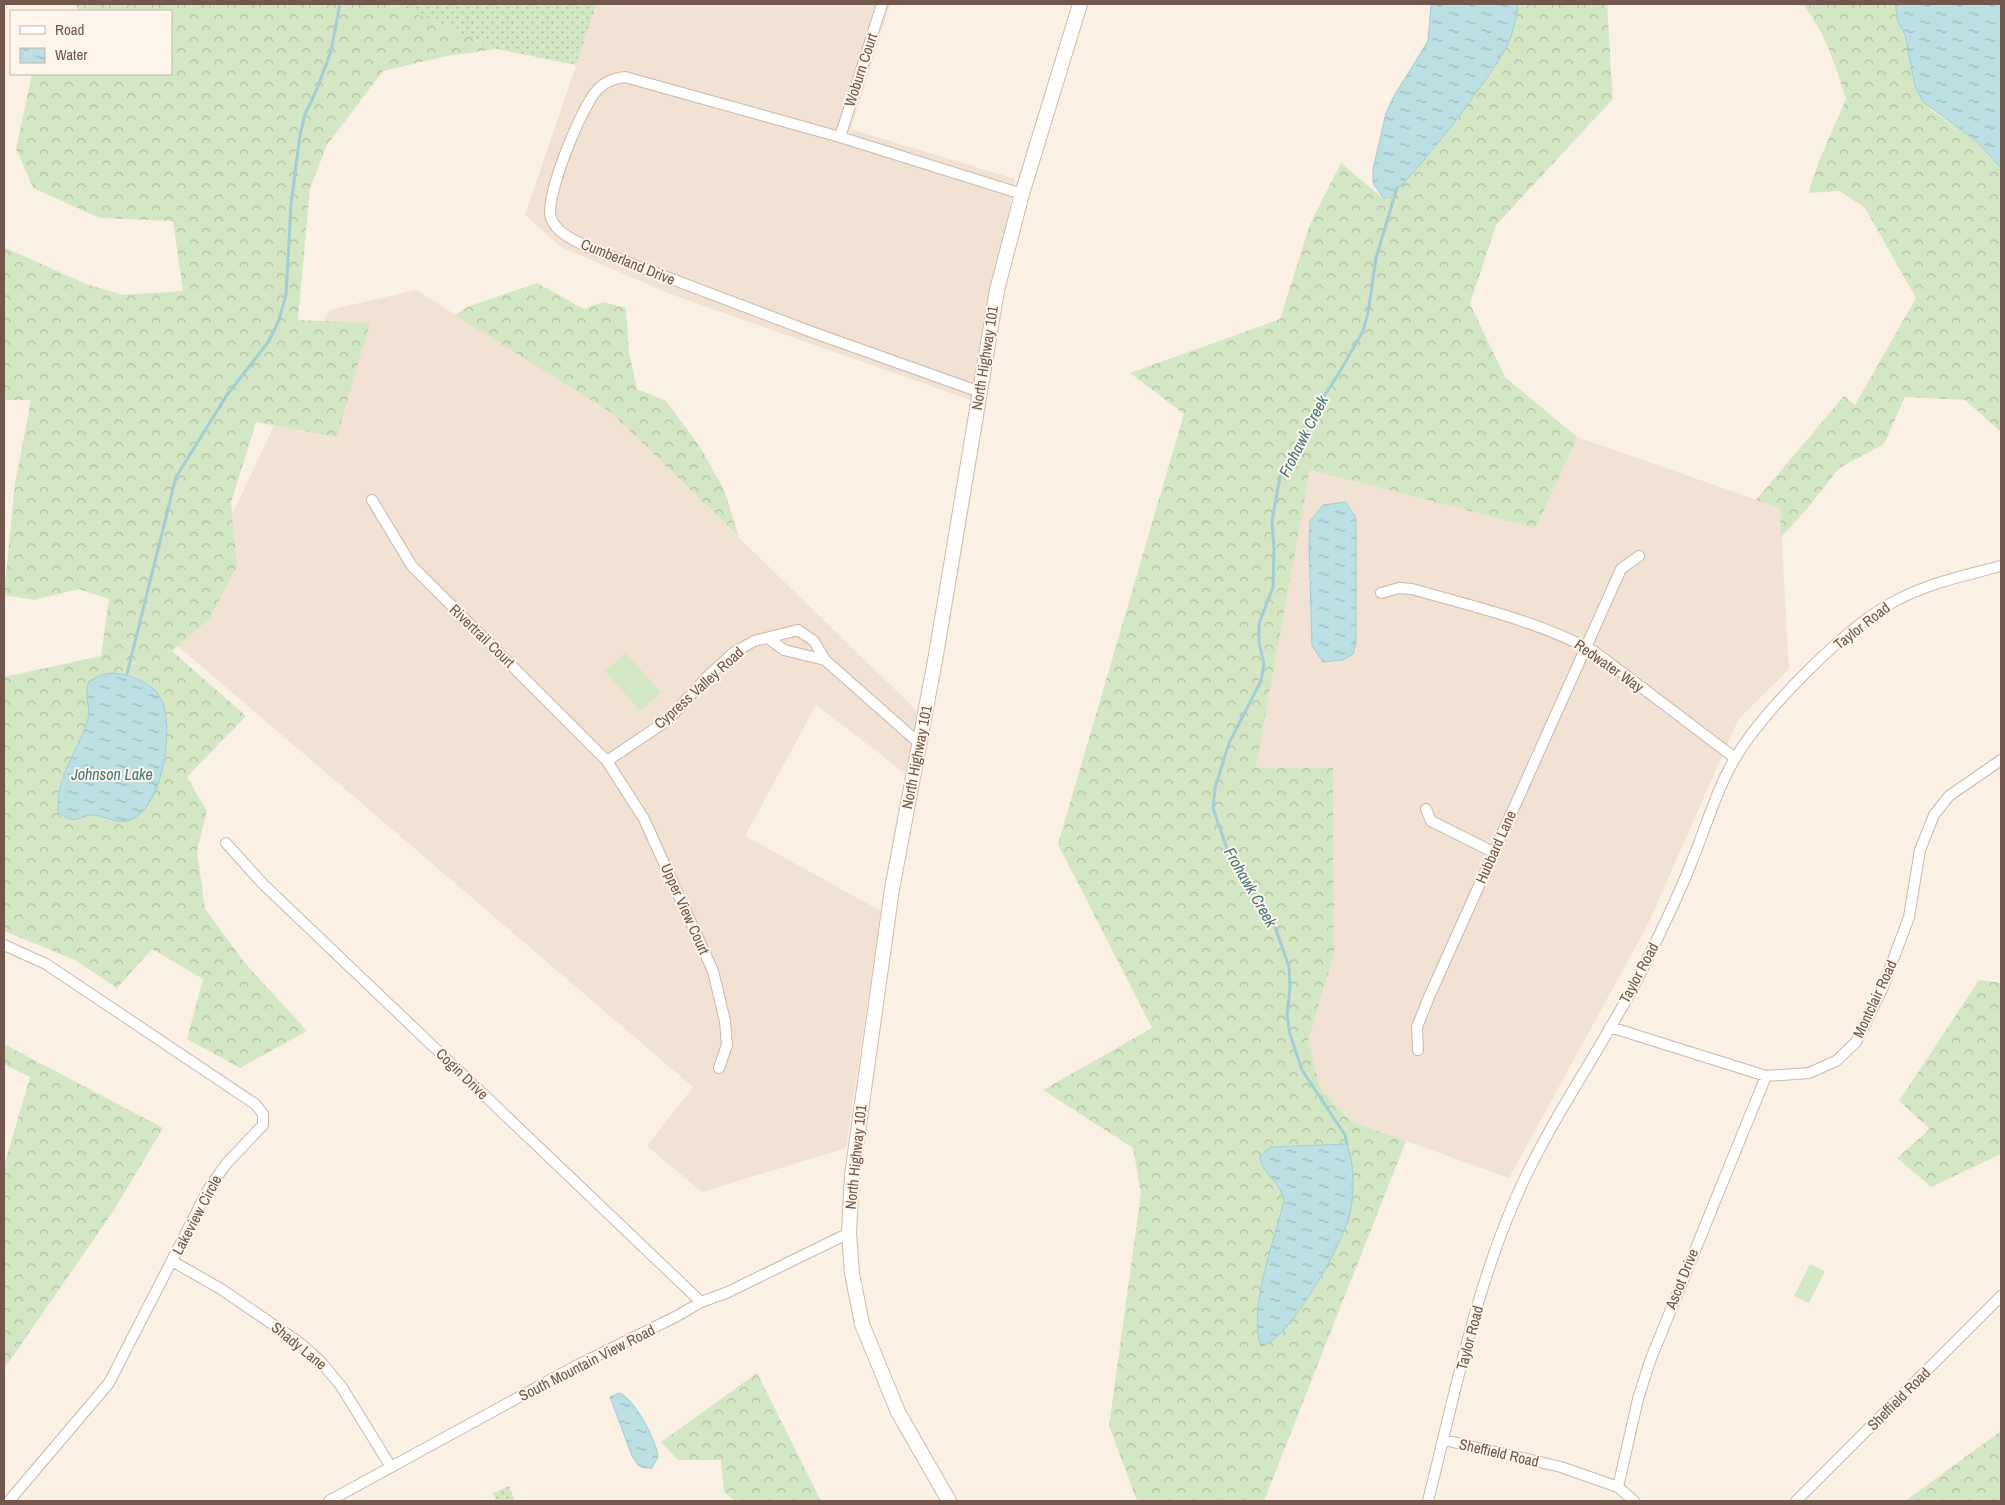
<svg xmlns="http://www.w3.org/2000/svg" width="2005" height="1505" font-family="'Archivo Narrow',sans-serif">
	<defs>
		<pattern id="grass-dots" width="8" height="8" patternUnits="userSpaceOnUse" patternTransform="scale(1.25)"><rect width="8" height="8" fill="#d4e7c4"/><path d="M2 2h.1M6 6h.1" fill="none" stroke="#b0bea1" stroke-width="1.8" stroke-linecap="round"/></pattern>
		<pattern id="forest-crowns" width="20" height="18" patternUnits="userSpaceOnUse" patternTransform="scale(1.25)"><rect width="20" height="18" fill="#d4e7c4"/><path d="M2 6a3 3 0 1 1 6 0M12 15a3 3 0 1 1 6 0" fill="none" stroke="#b0bea1"/></pattern>
		<pattern id="water-ripples" width="26" height="14" patternUnits="userSpaceOnUse" patternTransform="scale(1.25)"><rect width="26" height="14" fill="#bbdfe2"/><path d="M2 4q2-2 4 0t4 0M15 11q2-2 4 0t4 0" fill="none" stroke="#9cb8b9"/></pattern>
	</defs>
	<rect width="100%" height="100%" fill="#faf1e4"/>
	<path fill="#f1e2d3" d="M597,4H890L851,129L1015,179L973,401L673,295L561,247L525,215Z
		M416,290L610,412L917,711L906,774L816,705L745,836L881,911L846,1148L702,1192L647,1146L693,1087L172,641L329,310Z
		M1577,437L1780,508L1789,669L1738,720L1648,924L1509,1178L1351,1121L1320,1088L1308,1041L1334,954L1333,768H1256L1310,470L1536,528Z"/>
	<path fill="url(#grass-dots)" d="M394,4H597L576,65L497,49Z
		M509,1486L515,1501H496L493,1493Z"/>
	<path fill="url(#forest-crowns)" d="M75,4H394L497,49L447,56L383,71L327,145L310,188L298,320L370,323L337,437L256,422L231,503L237,566L210,618L172,651L246,716L187,777L207,811L197,851L205,909L244,962L307,1031L240,1068L187,1039L203,979L152,949L117,988L75,960L4,931V677L101,656L109,599L79,589L34,600L4,595L15,483L31,400H4V247L86,284L123,295L183,291L173,221L100,218L33,188L16,149L32,74H171V11H79Z
		M1518,4H1607L1613,99L1496,225L1470,304L1505,377L1577,437L1536,528L1310,470L1256,768H1333L1334,954L1308,1041L1320,1088L1351,1121L1406,1141L1264,1501H1137L1109,1426L1141,1193L1133,1148L1043,1090L1152,1028L1058,844L1184,414L1130,373L1280,319L1310,224L1341,163L1384,199L1391,196L1513,32Z
		M1803,4H1895L1898,21L1931,110L1976,141L2001,168V432L1965,400L1905,397L1884,444L1839,468L1806,510L1781,537L1780,508L1756,500L1844,396L1855,405L1916,298L1865,208L1840,191L1808,193L1819,161L1846,99C1835,64 1825,33 1803,4Z
		M537,283L584,309L603,302L626,308L629,353L637,389L666,401L702,450L724,490L739,537L610,412L455,315L467,307Z
		M1979,980L2001,983V1154L1931,1187L1897,1158L1930,1129L1899,1101Z
		M4,1044L163,1128L114,1210L4,1369V1166L30,1077L4,1064Z
		M757,1373L821,1501H735L724,1492L721,1460H678L661,1442Z
		M2001,1431V1501H1905Z"/>
	<path fill="#d4e7c4" d="M626,653L661,693L640,711L605,671Z
		M1810,1264L1825,1271L1809,1303L1794,1296Z"/>
	<path fill="url(#water-ripples)" stroke="#a2ced3" d="M1431,4H1518C1516,22 1512,39 1502,55C1486,82 1408,188 1384,199L1373,183V169L1386,113L1394,96L1428,41Z
		M1895,4H2001V168L1976,141L1923,102L1915,86L1905,36L1898,21Z
		M1346,502L1356,518V643L1353,654L1343,660L1323,662L1312,646L1309,544L1310,521L1323,505Z
		M113,673C129,674 151,682 160,697C176,724 163,813 127,821C115,823 105,816 93,815C78,814 79,828 58,812C56,777 76,754 87,723C92,709 83,695 89,681L101,675Z
		M1347,1144C1355,1166 1355,1197 1348,1220C1341,1246 1288,1342 1261,1346C1247,1312 1275,1237 1284,1201C1279,1177 1262,1177 1260,1156L1270,1147Z
		M619,1393C634,1397 657,1442 658,1457L652,1468H644L638,1465L632,1456L610,1397Z"/>
	<g fill="none" stroke-linecap="round" stroke-linejoin="round">
		<path stroke="#a2ced3" stroke-width="3" d="M127,674L176,477L227,395L269,341L279,320L286,295L291,205L300,135L305,114L317,89L331,51L340,4
			M1347,1144L1345,1135L1302,1070L1290,1034L1287,1016L1290,987L1289,967L1274,924L1227,849L1213,808L1215,788L1229,743L1261,681L1264,663L1259,643V624L1273,587L1274,549L1272,521L1280,477L1306,424L1339,373L1363,331L1368,313L1376,258L1397,188"/>
		<defs>
			<path id="street" d="M840,137L882,4
				M980,392L809,331L590,248C576,241 557,234 551,218C544,198 582,105 598,89C606,81 614,78 625,77L840,137L1022,194
				M372,500L412,566L607,761L644,819L713,971L725,1021L727,1045L719,1068
				M1381,593L1399,588L1412,589C1475,607 1538,621 1595,652L1735,758
				M768,638L784,650L825,660
				M607,761L668,720L706,678L733,653L754,641L798,630L814,641L825,660L919,743
				M1426,809L1431,821L1493,852
				M226,843L263,884L701,1302
				M4,945L46,964L255,1104L263,1114V1125L226,1164L208,1190L109,1383L9,1501
				M1610,1027L1766,1076L1809,1073L1836,1061L1856,1042L1883,987L1909,917L1920,850L1934,815L1949,796L2001,760
				M1418,1050L1417,1027L1429,997L1621,569L1639,556
				M172,1261L221,1289L300,1343L321,1362L341,1386L391,1467
				M1444,1440L1561,1467L1618,1487L1634,1501
				M1618,1487L1638,1399L1650,1361L1766,1076
				M329,1501L574,1367L677,1316L701,1302L726,1293L849,1233
				M1428,1501C1455,1394 1476,1282 1523,1182C1557,1110 1603,1046 1639,976C1658,938 1677,900 1692,861C1706,827 1716,791 1734,760C1763,711 1847,625 1897,600C1930,583 1966,575 2001,566
				M1796,1501L2001,1296"/>
			<path id="secondary" d="M949,1501L898,1412L862,1324L852,1273L849,1233L852,1175L892,889L936,655L997,290L1022,194L1080,4"/>
		</defs>
		<use href="#street" stroke="#cbb8ac" stroke-width="12"/>
		<use href="#secondary" stroke="#cfbaac" stroke-width="16"/>
		<use href="#street" stroke="#fff" stroke-width="10"/>
		<use href="#secondary" stroke="#fff" stroke-width="14"/>
	</g>
	<g text-anchor="middle" stroke-width="4" stroke-linejoin="round" paint-order="stroke">
		<g font-size="15" fill="#71574c" stroke="#fdf5ea">
			<text transform="translate(861 70) rotate(-72)" y="5">Woburn Court</text>
			<text transform="translate(628 262) rotate(22)" y="5">Cumberland Drive</text>
			<text transform="translate(985 358) rotate(-81)" y="5">North Highway 101</text>
			<text transform="translate(1862 626) rotate(-38)" y="5">Taylor Road</text>
			<text transform="translate(482 636) rotate(44)" y="5">Rivertrail Court</text>
			<text transform="translate(1609 666) rotate(35)" y="5">Redwater Way</text>
			<text transform="translate(699 688) rotate(-42)" y="5">Cypress Valley Road</text>
			<text transform="translate(917 757) rotate(-79)" y="5">North Highway 101</text>
			<text transform="translate(1496 847) rotate(-66)" y="5">Hubbard Lane</text>
			<text transform="translate(685 909) rotate(66)" y="5">Upper View Court</text>
			<text transform="translate(1639 973) rotate(-62)" y="5">Taylor Road</text>
			<text transform="translate(1875 999) rotate(-65)" y="5">Montclair Road</text>
			<text transform="translate(462 1074) rotate(44)" y="5">Cogin Drive</text>
			<text transform="translate(856 1157) rotate(-84)" y="5">North Highway 101</text>
			<text transform="translate(197 1215) rotate(-62)" y="5">Lakeview Circle</text>
			<text transform="translate(1682 1279) rotate(-68)" y="5">Ascot Drive</text>
			<text transform="translate(1470 1338) rotate(-75)" y="5">Taylor Road</text>
			<text transform="translate(299 1346) rotate(39)" y="5">Shady Lane</text>
			<text transform="translate(587 1363) rotate(-27)" y="5">South Mountain View Road</text>
			<text transform="translate(1899 1399) rotate(-45)" y="5">Sheffield Road</text>
			<text transform="translate(1499 1453) rotate(13)" y="5">Sheffield Road</text>
		</g>
		<g font-size="16" font-style="italic" fill="#44767c" stroke="#fdf5ea">
			<text transform="translate(1303 436) rotate(-63)" y="6">Frohawk Creek</text>
			<text x="112" y="780">Johnson Lake</text>
			<text transform="translate(1251 887) rotate(60)" y="6">Frohawk Creek</text>
		</g>
	</g>
	<rect width="2005" height="1505" fill="none" stroke="#71574c" stroke-width="10"/>
	<rect x="10" y="10" width="162" height="65" fill="#fdf5ea" stroke="#c5b6ab"/>
	<rect x="20" y="26" width="25" height="8" fill="#ffffff" stroke="#c5b6ab"/>
	<text x="55" y="35" font-size="15" fill="#71574c">Road</text>
	<rect x="20" y="48" width="25" height="15" fill="url(#water-ripples)" stroke="#c5b6ab"/>
	<text x="55" y="60" font-size="15" fill="#71574c">Water</text>
</svg>
